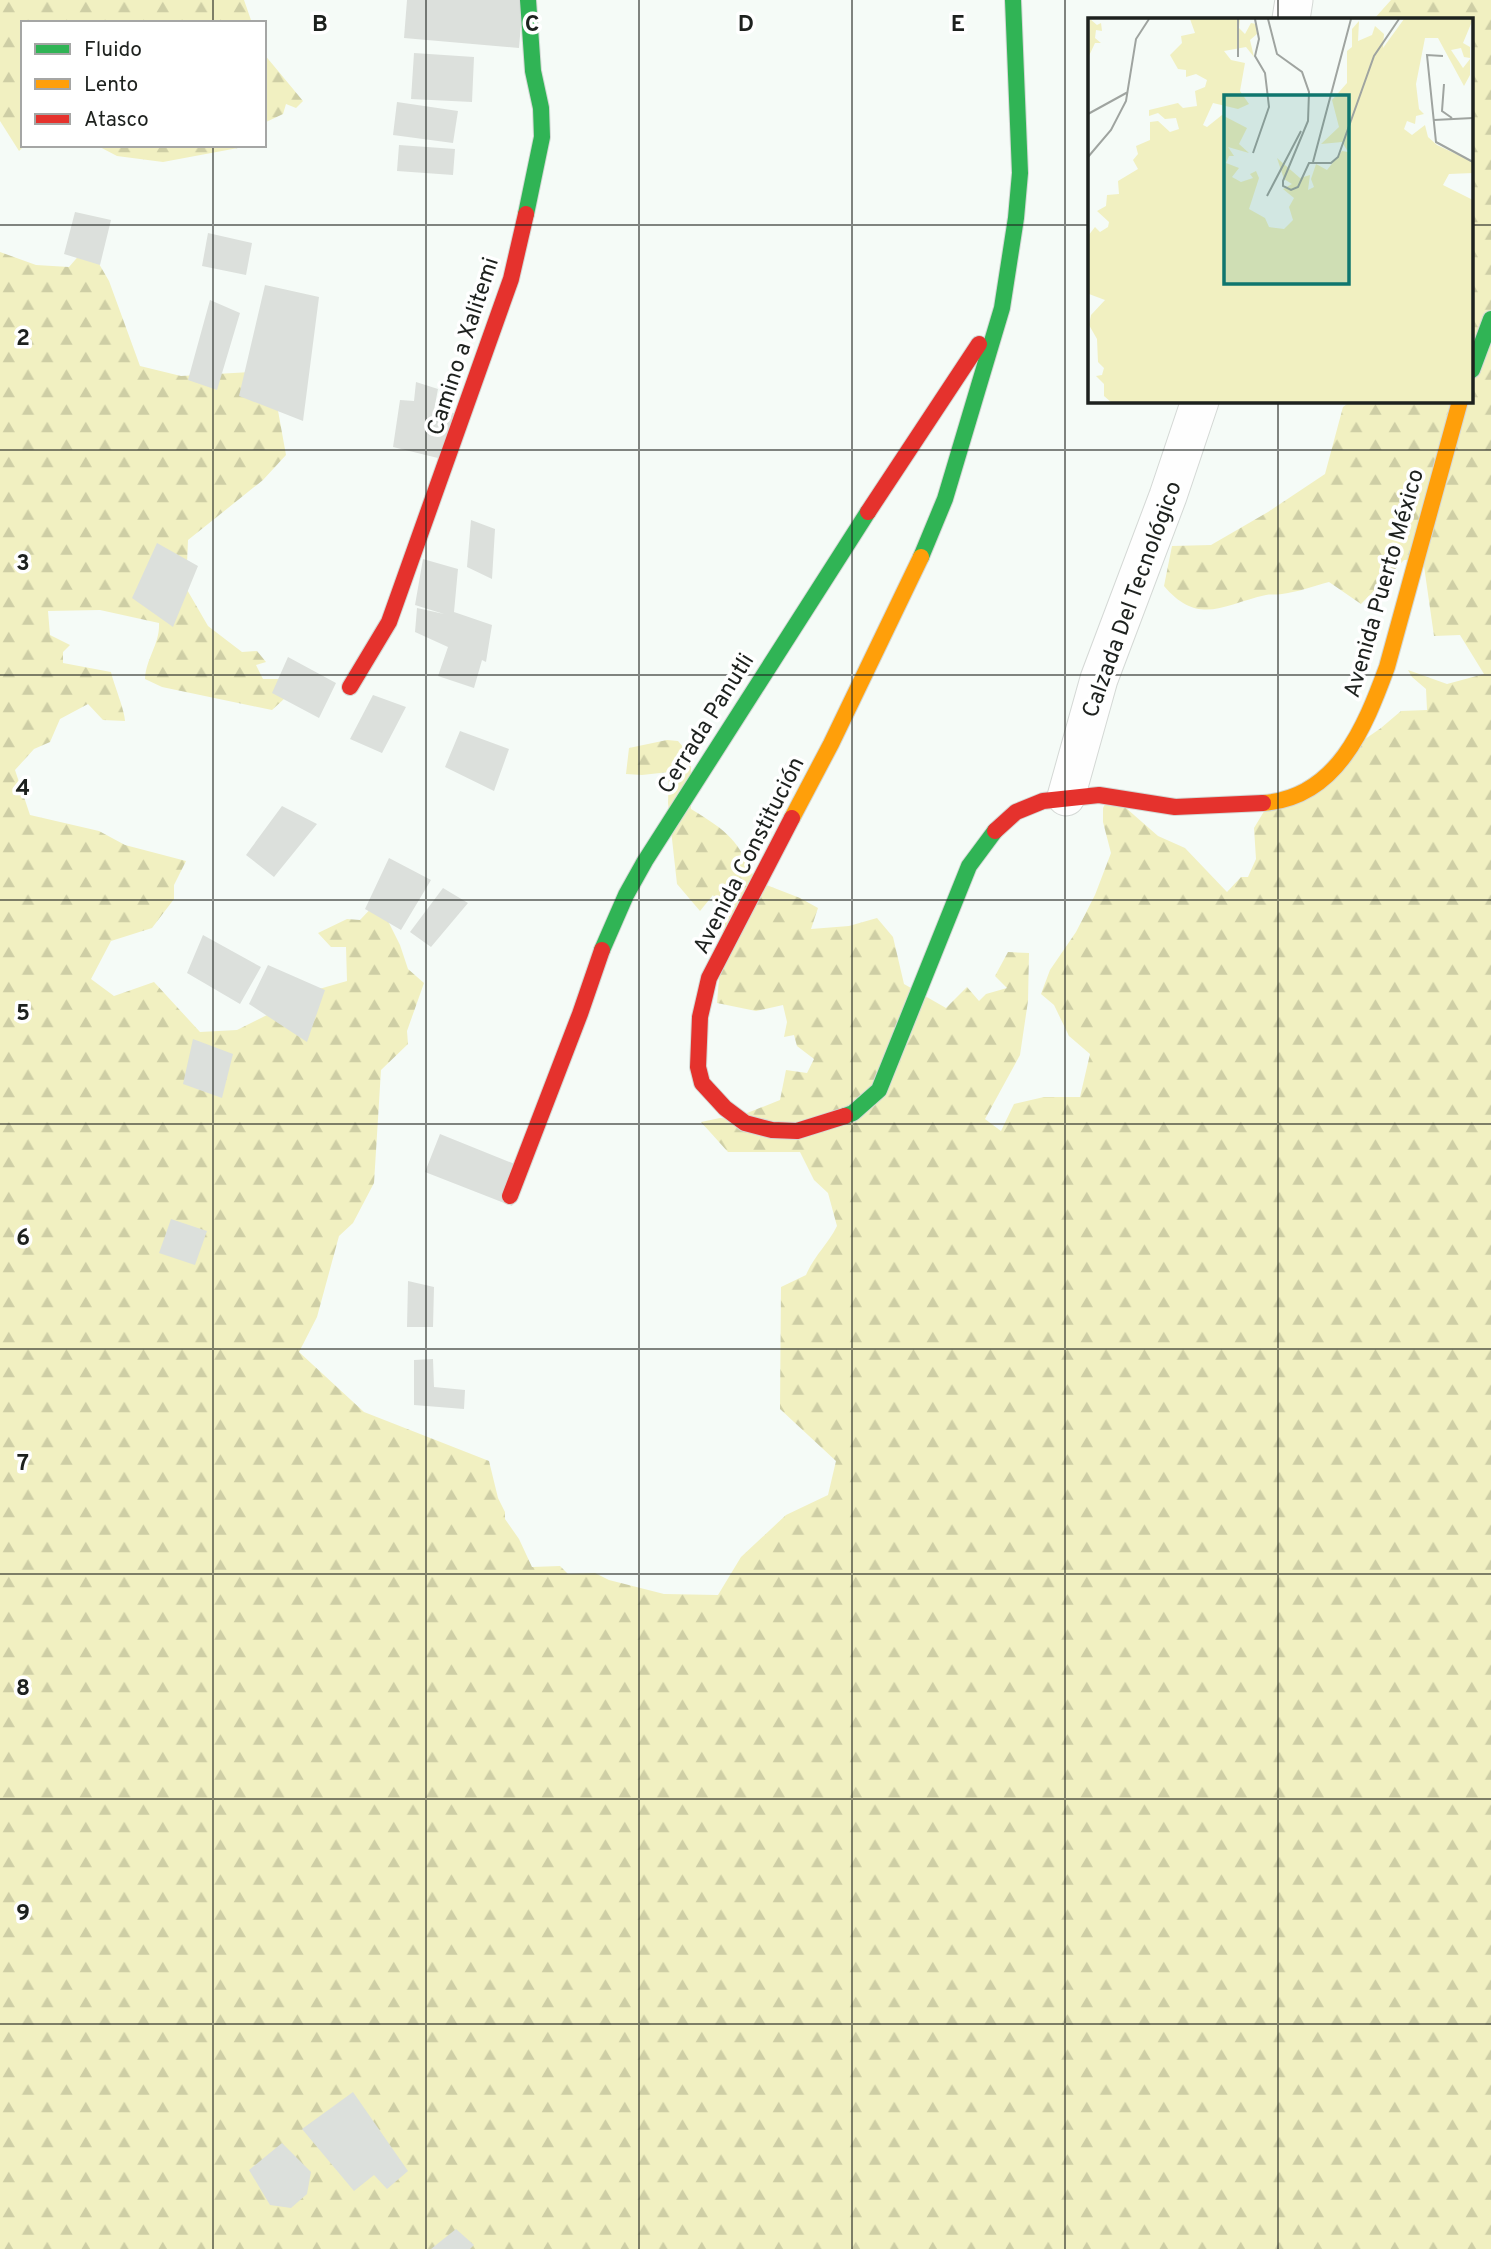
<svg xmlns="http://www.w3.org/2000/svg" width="1491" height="2249" font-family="Overpass,sans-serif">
	<defs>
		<pattern id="forest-firs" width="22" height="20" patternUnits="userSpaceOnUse" patternTransform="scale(1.75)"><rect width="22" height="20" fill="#f1f0c1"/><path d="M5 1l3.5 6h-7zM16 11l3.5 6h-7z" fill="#cecea5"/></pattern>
	</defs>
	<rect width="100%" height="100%" fill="#f5fbf7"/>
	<path fill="url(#forest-firs)" d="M0,0H244L252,23H23V145H25L19,151L0,121Z
		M1391,0H1491V2249H0V252L36,265L69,267L88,245L109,281L140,366L181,376L251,372L275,394L286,455L263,480L188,540L186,588L208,626L242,652L257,651L266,662L256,665L263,679H283L297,687L272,710L162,687L145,679C146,658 160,644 159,623L100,610L48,611L50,635L70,645L63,652V663L111,672C114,685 125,711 125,721L103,720L88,704L60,719L50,742L34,749L15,770L30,815L99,831L125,845L186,861L174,885V899L152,928L111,941L91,979L114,996L154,982L200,1032L237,1030L319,989L347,981L346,947H331L318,933L347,919L360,920L378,901L400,945L408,969L424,983L407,1031L408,1044L381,1070L374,1183L353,1223L339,1236L317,1317L299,1352L364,1412L489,1461L498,1498L505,1512V1519L519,1539L532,1567L560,1566L568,1574L595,1573L609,1580L664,1594L718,1595L741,1557L786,1515L828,1495L836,1461L780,1409L781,1287L806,1275C814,1256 828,1244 837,1226L828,1193L814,1180L800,1152H728L701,1122L720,1118L732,1119L780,1100L786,1070L807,1073L814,1059L797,1046L794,1035L784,1037L787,1022L783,1005L756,1011L717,1003L724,919L713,895L700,911L677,884L668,803L669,772L642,775L626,774L629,748L667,740L678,741L691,756V809C730,833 737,839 756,881L800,898L818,908L811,929L849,926L877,918L893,937L904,984L946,1008L967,987L979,1001L986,994L1007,988L995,976L1008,952L1029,953L1028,1001L1020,1055L985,1119L1001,1131L1014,1104L1044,1097H1080L1090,1054L1069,1036L1054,1005L1041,994L1050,970L1076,932L1095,895L1111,853L1103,822V808L1110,794L1158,836L1185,848L1227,892L1241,877H1248L1256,859L1254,828L1266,808L1381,728L1401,711L1427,710L1426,689L1412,677L1408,670L1447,684L1484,674L1460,635L1434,636L1423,559L1404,560L1361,604L1329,582C1314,586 1298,592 1282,594C1277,595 1271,594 1266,595C1224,604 1199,627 1164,586L1172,546L1211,545L1268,512L1325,474L1343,407L1351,401H1472V19H1374Z
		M264,54L303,101L296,108L286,104L283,114L264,123Z
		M96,145H254L163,162L117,156Z"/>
	<path fill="#dce0dc" d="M407,0H523L519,48L404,38Z
		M414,53L474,57L472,102L411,99Z
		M397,102L458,111L453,143L393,135Z
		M399,145L455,149L453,175L397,171Z
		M75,212L111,220L100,265L64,254Z
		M208,233L252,243L246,275L202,266Z
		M265,285L319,297L303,421L239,396Z
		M210,300L240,313L217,390L188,380Z
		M416,382L438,389L434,410L454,413L442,459L393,447L400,400L414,401Z
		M471,520L495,529L492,579L467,567Z
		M157,543L198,566L173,627L132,598Z
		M423,559L458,569L454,612L492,625L486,662L482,660L474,688L438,676L448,647L415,632L417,608L444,614L415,605Z
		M288,657L336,683L319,718L272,693Z
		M373,695L406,707L382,753L350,739Z
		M460,731L509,749L494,791L445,767Z
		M282,806L317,824L274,877L246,855Z
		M389,858L431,880L401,930L365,909Z
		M443,888L468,903L431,947L410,932Z
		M203,935L261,967L240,1004L187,973Z
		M268,965L325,990L307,1042L249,1004Z
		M193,1039L233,1054L222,1098L183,1084Z
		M440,1134L527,1169L512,1206L425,1172Z
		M171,1219L207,1231L195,1265L159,1253Z
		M408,1281L434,1287L433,1327H407Z
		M433,1359L434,1387L465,1390L464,1409L414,1405V1360Z
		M353,2092L408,2171L387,2189L374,2175L354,2191L302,2129Z
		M282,2143L311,2172L307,2194L291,2208L270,2205L249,2170Z
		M456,2229L474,2245L470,2249H431Z"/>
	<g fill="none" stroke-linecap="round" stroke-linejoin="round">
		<defs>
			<path id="street" d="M1291,19L1294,0
				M1066,797L1099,679L1168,496L1200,401"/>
			<path id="fast" d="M526,214L542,137L541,108L533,71L528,0
				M1472,370L1491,319
				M921,557L945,499L1002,308L1016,218L1020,173L1013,0
				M602,950L626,895L645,861L868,512
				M845,1116L853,1113L879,1090L969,866L995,831"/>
			<path id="slow" d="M1263,803C1337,798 1365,727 1387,667L1460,401
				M792,818L831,744L921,557"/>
			<path id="jam" d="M868,512L979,344
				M350,687L389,622L511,279L526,214
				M792,818L709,978L700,1017L698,1067L702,1083L725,1108L745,1123L772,1130L797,1131L845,1116
				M995,831L1016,812L1043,801L1099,795L1175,807L1263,803
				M510,1196L580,1014L602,950"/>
		</defs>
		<use href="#street" stroke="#d4d8d5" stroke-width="39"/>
		<use href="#fast" stroke="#d4d8d5" stroke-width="18"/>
		<use href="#slow" stroke="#d4d8d5" stroke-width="18"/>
		<use href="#jam" stroke="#d4d8d5" stroke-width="18"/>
		<use href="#street" stroke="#fefefe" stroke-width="37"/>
		<use href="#fast" stroke="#30b455" stroke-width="16"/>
		<use href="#slow" stroke="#ff9f0a" stroke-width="16"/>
		<use href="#jam" stroke="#e5322d" stroke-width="16"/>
	</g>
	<path fill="none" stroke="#1d211e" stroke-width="2" stroke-opacity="0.55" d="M213,0V23M426,0V2249M639,0V2249M852,0V2249M1065,0V2249M1278,0V19M213,145V2249M0,225H1090M1472,225H1491M1278,401V2249M0,450H1491M0,675H1491M0,900H1491M0,1124H1491M0,1349H1491M0,1574H1491M0,1799H1491M0,2024H1491"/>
	<g text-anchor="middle" stroke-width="7" stroke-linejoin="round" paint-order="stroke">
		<g font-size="23" fill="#1d211e" stroke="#fff">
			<text transform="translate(462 346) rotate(-72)" y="8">Camino a Xalitemi</text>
			<text transform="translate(1383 583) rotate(-74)" y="8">Avenida Puerto México</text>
			<text transform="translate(1131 599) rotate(-70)" y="8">Calzada Del Tecnológico</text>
			<text transform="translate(705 723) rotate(-58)" y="8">Cerrada Panutli</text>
			<text transform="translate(748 855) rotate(-63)" y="8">Avenida Constitución</text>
		</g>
	</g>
	<g transform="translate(1088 18)">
		<rect width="385" height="385" fill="#f5fbf7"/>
		<path d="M2,1L9,7L13,5L14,13L8,12L7,20L13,25H7L0,40ZM102,1H152L151,10L157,16L163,5L168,6L169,16L162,22L166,39L158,29L136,33L143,42L157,45L152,73L161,86L150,91L125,85L115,107L119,109L134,97L159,110L151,126L161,135L140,129L146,138H141L138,145L151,150L144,159L153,164L165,160L162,156L168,153L171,160L161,191L177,200L181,209L196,211L205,202L201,189L206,180L195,171L204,166L196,161L189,140L212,160L222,157L220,172L226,169L223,161L228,146L239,152L254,133L260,134L254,124L233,126L251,109L244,82L259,65V33L264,29V11L271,3L270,23L284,17L287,8L296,16L295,30L316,1H385L375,25L382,29V40L376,39L373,30L363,32L375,50L382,41V57L376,68L350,20H337L328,66L331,91L336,96L328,98L327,106L319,103L316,111L324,117L337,107L340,119L349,127L385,144V155L361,156L355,167L385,182V384H23L16,378V366L8,358L14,357L16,350L10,344L9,321L1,307L3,297L17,282L1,276L0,218L7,209L12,214L20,209L21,204L9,193L18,188L19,177L31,176L30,163L50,151L45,142L50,136L48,128L62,122V104L70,103L82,114L91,111L88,100L77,101L70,95L61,98V92L90,85L95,90L109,88L107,73L117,69L119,62L108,56L98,59V52L90,51L82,37L94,25L93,18L107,15Z" fill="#f1f0c1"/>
		<path fill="none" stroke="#9fa4a0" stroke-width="2" d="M180,1L189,36L214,54L221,74L220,103L195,163V168L203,172L210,169L221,145H243L250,139L286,38L311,1M355,38L339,37L348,124L385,144M150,39V1M356,66L354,93L364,100M0,96L40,74M346,102L385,100M165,135L181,89L177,55L167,38L171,21L167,1M0,139L23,112L38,83L48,21L61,1M225,144L263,1M179,178L213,113"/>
		<path fill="#0f766e" fill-opacity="0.15" stroke="#0f766e" stroke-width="3.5" d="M136,77H261V266H136Z"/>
		<rect width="385" height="385" fill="none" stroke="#1d211e" stroke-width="3.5"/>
	</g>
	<g font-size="23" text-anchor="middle" font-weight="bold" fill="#1d211e" stroke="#fff" stroke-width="7" stroke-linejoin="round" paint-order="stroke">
		<text x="320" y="31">B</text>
		<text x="532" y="31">C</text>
		<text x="746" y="31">D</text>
		<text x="958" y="31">E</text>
		<text x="23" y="345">2</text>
		<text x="23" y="570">3</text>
		<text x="23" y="795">4</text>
		<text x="23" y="1020">5</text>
		<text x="23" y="1245">6</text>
		<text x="23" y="1470">7</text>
		<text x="23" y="1695">8</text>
		<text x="23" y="1920">9</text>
	</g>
	<rect x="21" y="21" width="245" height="126" fill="#ffffff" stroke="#a5a6a5" stroke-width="2"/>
	<rect x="35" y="44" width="35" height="10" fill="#30b455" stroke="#a5a6a5" stroke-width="2"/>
	<text x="84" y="56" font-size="21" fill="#1d211e">Fluido</text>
	<rect x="35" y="79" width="35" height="10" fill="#ff9f0a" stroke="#a5a6a5" stroke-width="2"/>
	<text x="84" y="91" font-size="21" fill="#1d211e">Lento</text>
	<rect x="35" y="114" width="35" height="10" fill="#e5322d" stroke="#a5a6a5" stroke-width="2"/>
	<text x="84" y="126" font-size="21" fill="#1d211e">Atasco</text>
</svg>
